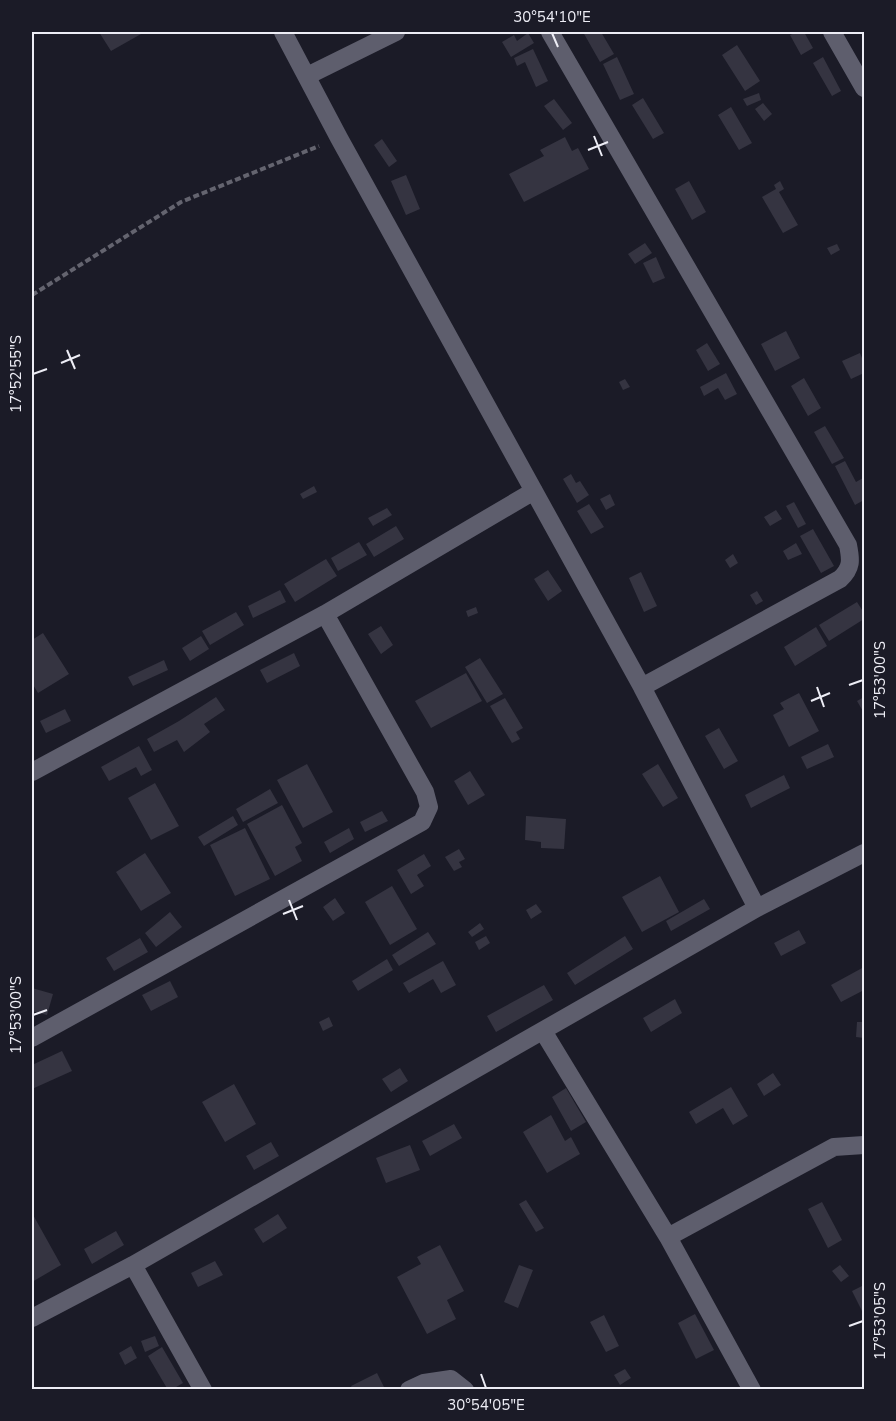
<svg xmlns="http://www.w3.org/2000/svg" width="896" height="1421" font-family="'Nunito Sans',sans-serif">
	<rect width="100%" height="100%" fill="#1b1b27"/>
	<path fill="#353441" d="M99,32H139L141,34L111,51Z
		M583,32H601L614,54L600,62Z
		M797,32H804L813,48L801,55L790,35Z
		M528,33L534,43L511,57L502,42L514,35L517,41Z
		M737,45L760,81L745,91L722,55Z
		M533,49L548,81L536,87L525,62L517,66L514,58Z
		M617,57L634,94L620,100L603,64Z
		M823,57L841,91L832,96L813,63Z
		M759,93L761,100L747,106L743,99Z
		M643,98L664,133L653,139L632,105Z
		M554,99L572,123L563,130L544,106Z
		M763,103L772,114L764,121L755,109Z
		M731,107L752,143L739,150L718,115Z
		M565,137L572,151L578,148L589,169L524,202L509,174L544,156L540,150Z
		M382,139L397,161L389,167L374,145Z
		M406,175L420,209L406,215L391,181Z
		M689,181L706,212L692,220L675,189Z
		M780,181L784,189L779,192L798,225L783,233L762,197L776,189L774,185Z
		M645,243L652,253L635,264L628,254Z
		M837,244L840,250L831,255L827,248Z
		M656,257L665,278L653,283L643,263Z
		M786,331L800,358L775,371L761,344Z
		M707,343L720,364L708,371L696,350Z
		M860,353L864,363V373L851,379L842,361Z
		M726,373L737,394L725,400L718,388L704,396L700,387Z
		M804,378L821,408L808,416L791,386Z
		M625,379L630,387L623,390L619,382Z
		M825,426L844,458L832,464L814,432Z
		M845,461L856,482L863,478L864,481V500L855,505L835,466Z
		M571,474L576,483L580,481L589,495L577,503L563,479Z
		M314,486L317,492L303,499L300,494Z
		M610,494L615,505L606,510L600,499Z
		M794,502L806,524L798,528L786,506Z
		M589,504L604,527L591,534L577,511Z
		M387,508L392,515L373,526L368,518Z
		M776,510L782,519L770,526L764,517Z
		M396,526L404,539L374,557L366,544Z
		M813,529L834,566L821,573L800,536Z
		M359,542L367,555L338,571L331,558Z
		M796,543L802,554L788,560L783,551Z
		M733,554L738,563L730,568L725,560Z
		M326,559L337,576L295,602L284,584Z
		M548,570L562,591L548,601L534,579Z
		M641,572L657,606L644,612L629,578Z
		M280,590L286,602L253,618L248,606Z
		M757,591L763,601L756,605L750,595Z
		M857,602L864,613V619L829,641L819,625Z
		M476,607L478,613L468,617L466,611Z
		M236,612L244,625L210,645L202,631Z
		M381,626L393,645L381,654L368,634Z
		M816,627L827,646L795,666L784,647Z
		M43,633L69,674L38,693L32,683V640Z
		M201,636L209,649L190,661L182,648Z
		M294,653L300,666L267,683L260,670Z
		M480,658L503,694L487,703L465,667Z
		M164,660L168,670L133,686L128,677Z
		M466,673L482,701L431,728L415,701Z
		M799,693L819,731L789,747L773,715L784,709L780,703Z
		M216,697L225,710L204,724L210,732L184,752L177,740L154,752L147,739L179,721Z
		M864,697V713L857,701Z
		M505,698L523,728L516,732L520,739L512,743L490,706Z
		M65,709L71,721L46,733L40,721Z
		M719,728L738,761L724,769L705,736Z
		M828,744L834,757L807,769L801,757Z
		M139,746L152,770L141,776L136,767L109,781L101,767Z
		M307,764L333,812L303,828L277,780Z
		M658,764L678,798L663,807L642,774Z
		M470,771L485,795L468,805L454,781Z
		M784,775L790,788L751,808L745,795Z
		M155,783L179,826L151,840L128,798Z
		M270,789L278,803L243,822L236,809Z
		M282,805L302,843L295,847L302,861L275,876L247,824Z
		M382,811L388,821L365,832L360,822Z
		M233,816L238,825L204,846L198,837Z
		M526,816L566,819L564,849L541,848V842L525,840Z
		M245,828L270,879L235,896L210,845Z
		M349,828L354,839L330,853L324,842Z
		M459,849L465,859L459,862L462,867L454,871L445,857Z
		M145,853L171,893L141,911L116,872Z
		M424,854L431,866L417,875L424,886L411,894L397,870Z
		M660,876L679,912L642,932L622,897Z
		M392,886L417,929L390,945L365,902Z
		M335,898L345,913L333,921L323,907Z
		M704,899L710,909L671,931L666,921Z
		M536,904L542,912L531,919L526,910Z
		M170,912L182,927L156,947L145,933Z
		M480,923L484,929L472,937L468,932Z
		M799,930L806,943L781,956L774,943Z
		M428,932L436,944L399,966L392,955Z
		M486,936L490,943L479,950L475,942Z
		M625,936L633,949L575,985L567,973Z
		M140,938L148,952L114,971L106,958Z
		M387,959L393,970L358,991L352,981Z
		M443,961L456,985L441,993L433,979L409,993L403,983Z
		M864,967V990L841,1002L831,985Z
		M170,981L178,997L151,1011L142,995Z
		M544,985L553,1000L496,1032L487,1016Z
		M32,988L53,994L47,1015L32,1011Z
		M675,999L682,1013L651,1032L643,1018Z
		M329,1017L333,1026L323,1031L319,1022Z
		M857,1022H864V1038L856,1037Z
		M62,1051L72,1071L32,1089V1065Z
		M400,1068L408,1081L391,1092L382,1079Z
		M773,1073L781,1085L764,1096L757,1084Z
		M234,1084L256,1124L225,1142L202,1102Z
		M731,1087L748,1116L733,1125L723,1108L696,1124L689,1112Z
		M566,1088L586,1122L571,1131L552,1097Z
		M551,1115L565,1141L571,1137L580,1154L547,1173L523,1132Z
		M454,1124L462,1138L430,1156L422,1141Z
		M271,1142L279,1156L254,1170L246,1156Z
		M410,1145L420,1170L386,1183L376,1158Z
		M526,1200L544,1228L536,1232L519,1204Z
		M822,1202L842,1240L828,1248L808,1209Z
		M32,1213L61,1265L32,1282Z
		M278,1214L287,1228L263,1243L254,1229Z
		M116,1231L124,1245L92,1264L84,1249Z
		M440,1245L464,1291L447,1300L456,1319L427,1334L397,1277L421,1264L417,1257Z
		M215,1261L223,1275L198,1287L191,1273Z
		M519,1265L533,1270L518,1308L504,1302Z
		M840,1265L849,1276L841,1282L832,1271Z
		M864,1285V1315L852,1291Z
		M695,1314L714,1350L696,1359L678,1323Z
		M604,1315L619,1346L606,1352L590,1322Z
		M155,1336L159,1346L145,1352L141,1341Z
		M131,1346L137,1358L125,1365L119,1353Z
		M162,1347L183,1383L171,1390H168L148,1356Z
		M625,1369L631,1378L620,1385L614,1375Z
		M377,1373L384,1387L378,1390H353L351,1386Z"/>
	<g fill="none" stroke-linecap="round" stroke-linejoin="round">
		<path stroke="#64646f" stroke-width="4" stroke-dasharray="6 3" stroke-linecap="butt" d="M32,295L181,202L319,146"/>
		<path stroke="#5e5e6d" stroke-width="18" d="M283,32L339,138L642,687L757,908
			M550,32L848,545C851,560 852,568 840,579L642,687
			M832,32L864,88
			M307,76L396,32
			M32,772L325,614L534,491
			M543,1031L668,1237L752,1390
			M32,1038L422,822L429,807L425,792L325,614
			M668,1237L834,1147L864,1145
			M133,1265L203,1390
			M32,1318L133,1265L757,908L864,853
			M409,1390L424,1383L451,1379L465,1390"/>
	</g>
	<path fill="none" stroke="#ededf5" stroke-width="2" d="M552,33L558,47M594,136L602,156M588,150L608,142M67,350L75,369M61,363L80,355M33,374L47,369M849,685L863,680M817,687L824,707M811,701L830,693M289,900L297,920M283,914L303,906M33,1015L47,1010M849,1326L863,1321M481,1374L486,1388"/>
	<rect width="896" height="1421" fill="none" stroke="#1b1b27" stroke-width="66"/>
	<rect x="33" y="33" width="830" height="1355" fill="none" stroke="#ededf5" stroke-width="2"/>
	<g font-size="15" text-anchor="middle" fill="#ededf5">
		<text x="552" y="22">30°54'10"E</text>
		<text transform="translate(16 374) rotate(-90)" y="5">17°52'55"S</text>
		<text transform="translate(880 680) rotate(-90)" y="5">17°53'00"S</text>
		<text transform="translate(16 1015) rotate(-90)" y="5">17°53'00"S</text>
		<text transform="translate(880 1321) rotate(-90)" y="5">17°53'05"S</text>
		<text x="486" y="1410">30°54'05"E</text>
	</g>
</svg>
